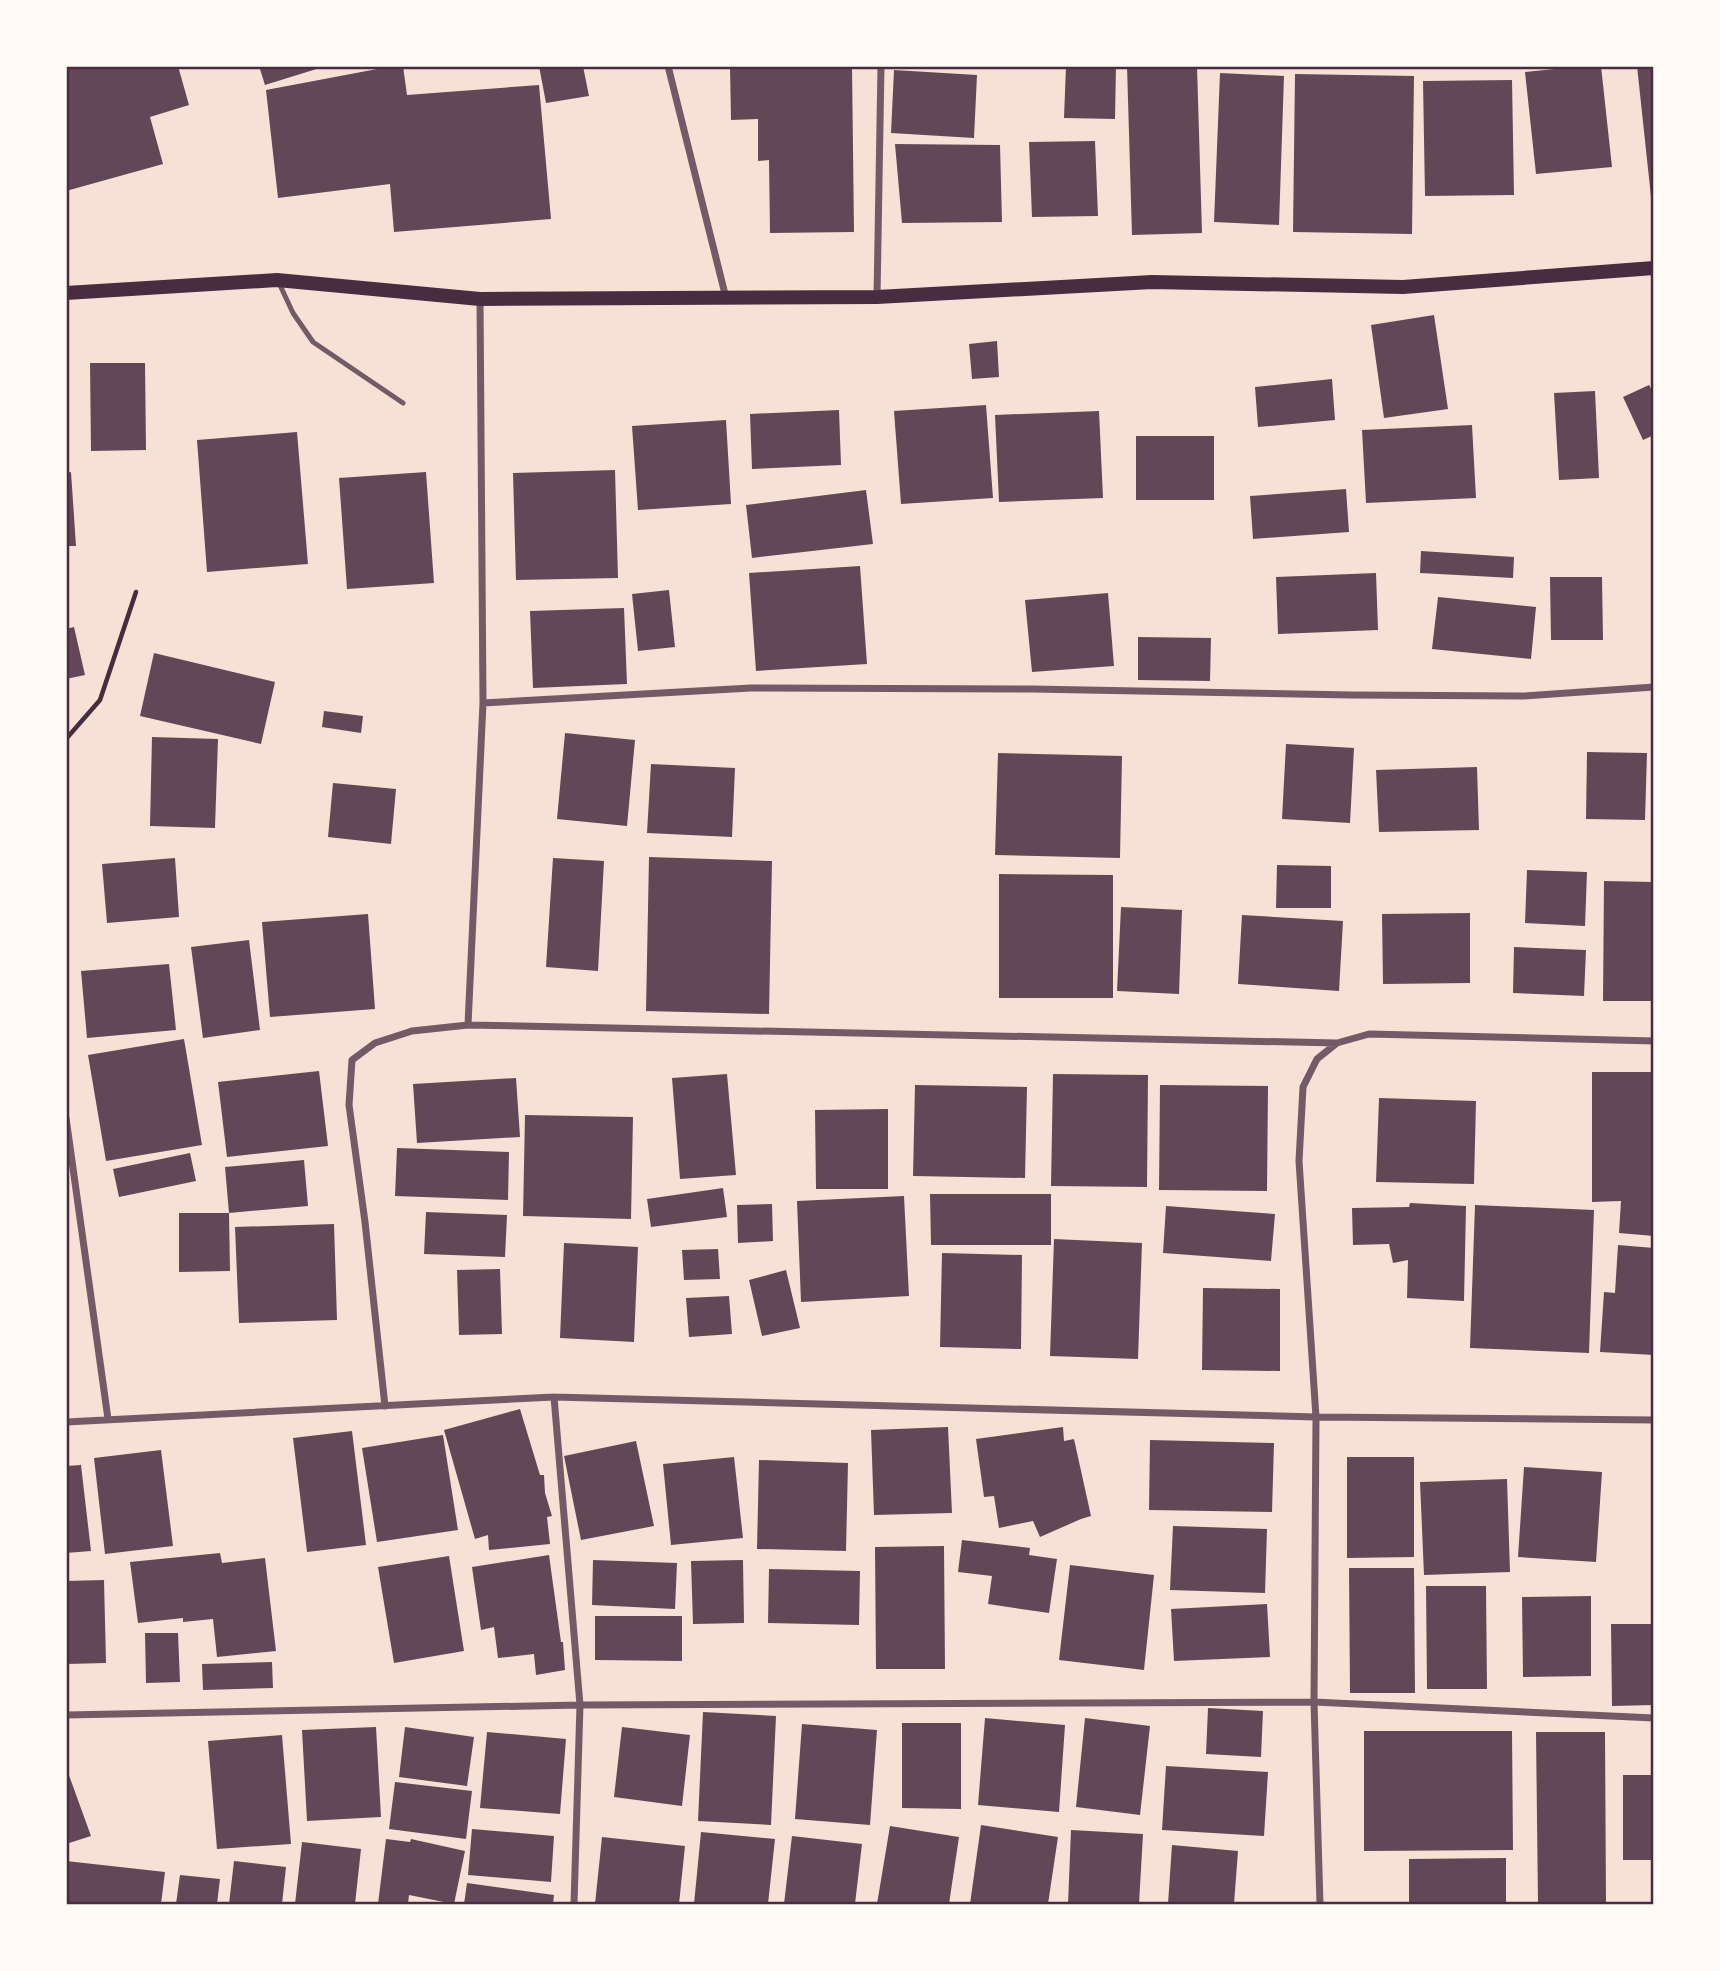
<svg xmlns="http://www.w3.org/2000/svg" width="1720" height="1971" font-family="'IBM Plex Sans',sans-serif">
	<rect width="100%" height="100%" fill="#f7e1d7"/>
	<path fill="#644757" d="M66,66H178L189,105L150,117L163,164L66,191Z
		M259,66H323V67L265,85Z
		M393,66H403L407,95L539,85L551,219L394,232L390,184L278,198L266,90Z
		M539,66H583L589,96L546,103Z
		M852,66L854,232L770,233L769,160L758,161V119L731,120L730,67Z
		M1066,66H1116L1115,119L1064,118Z
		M1127,66H1197L1202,233L1132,235Z
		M1584,66H1601L1612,167L1536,174L1525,72Z
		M1637,66H1654V206H1652Z
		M894,70L977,75L974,138L891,133Z
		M1220,73L1284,76L1279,225L1214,222Z
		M1295,74L1414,76L1412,234L1293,232Z
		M1512,80L1514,195L1425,196L1423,81Z
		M1095,141L1098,216L1032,217L1029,142Z
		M895,144L1000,145L1002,222L902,223Z
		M1434,315L1448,409L1384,418L1371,325Z
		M997,341L999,377L972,379L969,344Z
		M90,363H145L146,450L91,451Z
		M1332,379L1335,420L1258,427L1255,387Z
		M1649,385L1654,394V435L1643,440L1623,397Z
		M1595,391L1599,478L1559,480L1554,393Z
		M986,405L993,498L901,504L894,411Z
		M839,410L841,465L752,469L750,414Z
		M1099,411L1103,498L999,502L995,415Z
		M726,420L731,504L638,510L632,426Z
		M1472,425L1476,498L1366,503L1362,430Z
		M297,432L308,564L207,572L197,440Z
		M1136,436H1214V500H1136Z
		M615,470L618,578L516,580L513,473Z
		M71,472L76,546H66V473Z
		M426,472L434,583L347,589L339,478Z
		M1346,489L1349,532L1253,539L1250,496Z
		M866,490L873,544L752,558L746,505Z
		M1421,551L1514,557L1513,578L1420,573Z
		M860,566L867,664L756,671L749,573Z
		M1376,573L1378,630L1278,634L1276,577Z
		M1550,577H1602L1603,640H1551Z
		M669,590L675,647L638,651L632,594Z
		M1108,593L1114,666L1032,672L1025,600Z
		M1438,597L1536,607L1531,659L1432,649Z
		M624,608L627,684L533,688L530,611Z
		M74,627L85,675L66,679V629Z
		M1138,637L1211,638L1210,681L1138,680Z
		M154,653L275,682L261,744L140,716Z
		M324,711L363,716L361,733L322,727Z
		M565,733L635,740L627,826L557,819Z
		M152,737L218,739L215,828L150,826Z
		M1286,744L1354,748L1350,823L1282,819Z
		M1587,752L1647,753L1645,820L1586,819Z
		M998,753L1122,756L1120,858L995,855Z
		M651,764L735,768L732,837L647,833Z
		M1477,767L1479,830L1379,832L1376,770Z
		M333,783L396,789L391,844L328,837Z
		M649,857L772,861L769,1014L646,1011Z
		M175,858L179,917L107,923L102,864Z
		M553,858L604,861L598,971L546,967Z
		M1277,865L1331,866V908H1276Z
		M1527,870L1587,872L1585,926L1525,923Z
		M999,874L1113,875V998H999Z
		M1604,881L1654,882V1001H1603Z
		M1121,907L1182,910L1179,994L1117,991Z
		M1470,913V983L1383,984L1382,914Z
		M368,914L375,1009L270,1017L262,922Z
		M1242,915L1343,921L1339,991L1238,984Z
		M249,940L260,1030L203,1038L191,947Z
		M1514,947L1586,950L1584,996L1513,993Z
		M169,964L176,1030L87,1038L81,971Z
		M184,1039L202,1145L106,1161L88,1055Z
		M319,1071L328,1146L227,1157L218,1082Z
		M1592,1072H1654V1236L1619,1233L1621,1201L1592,1202Z
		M727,1074L736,1175L680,1179L672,1078Z
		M1053,1074L1148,1075L1147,1187L1051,1186Z
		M516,1078L520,1137L417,1143L413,1084Z
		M915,1085L1027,1087L1025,1178L913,1176Z
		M1160,1085L1268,1086L1267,1191L1159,1190Z
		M1379,1098L1476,1101L1474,1184L1376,1182Z
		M888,1109V1189H816L815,1110Z
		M525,1115L633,1117L631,1219L523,1216Z
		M397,1148L509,1152L508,1200L395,1196Z
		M190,1153L196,1181L119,1197L113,1169Z
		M304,1160L308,1206L229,1213L225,1167Z
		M723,1188L727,1217L651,1227L647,1199Z
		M930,1194H1051V1245H931Z
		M904,1196L909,1296L801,1302L797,1201Z
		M1410,1203L1466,1206L1464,1301L1407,1298L1408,1260L1393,1263L1389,1244L1353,1245L1352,1208L1409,1207Z
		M772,1204L773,1241L738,1243L737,1205Z
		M1475,1205L1594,1210L1589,1353L1470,1348Z
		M1166,1206L1275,1214L1271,1261L1163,1253Z
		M426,1212L507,1215L505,1257L424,1254Z
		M179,1213H229L230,1271L179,1272Z
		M334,1224L337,1320L239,1323L235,1227Z
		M1054,1239L1142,1243L1138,1359L1050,1356Z
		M564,1243L638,1247L634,1342L560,1338Z
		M1618,1245L1654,1248V1355L1600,1352L1604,1292L1615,1293Z
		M718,1249L720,1279L684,1280L682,1250Z
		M942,1253L1022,1255L1021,1349L940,1347Z
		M500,1269L502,1334L459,1335L457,1270Z
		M786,1270L800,1328L762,1336L749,1280Z
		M1203,1288L1280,1289V1371L1202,1370Z
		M729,1296L732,1334L689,1337L686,1298Z
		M520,1409L540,1475H544L545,1493L552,1516L547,1517L550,1544L489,1550L488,1535L475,1539L444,1430Z
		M948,1427L952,1513L874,1515L871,1430Z
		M1063,1427L1064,1441L1074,1439L1091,1516L1081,1519L1040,1537L1033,1521L999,1528L994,1496L984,1497L976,1439Z
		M352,1431L366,1545L307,1552L293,1438Z
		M443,1435L458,1530L377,1542L362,1448Z
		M1150,1440L1274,1443L1272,1512L1149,1510Z
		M636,1441L654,1526L581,1540L564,1456Z
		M161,1450L173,1546L105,1554L94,1458Z
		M734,1457L743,1538L671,1545L663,1464Z
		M1347,1457H1414V1557L1347,1558Z
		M759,1460L848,1463L846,1551L757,1549Z
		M81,1465L91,1551L66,1553V1466Z
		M1524,1467L1602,1472L1596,1562L1518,1557Z
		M1507,1479L1510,1572L1424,1575L1420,1482Z
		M1173,1526L1267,1529L1265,1593L1170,1590Z
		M962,1540L1030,1548L1029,1555L1057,1559L1049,1613L988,1604L992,1576L958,1572Z
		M944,1546L945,1669H876L875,1547Z
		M220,1553L222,1563L265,1558L276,1651L217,1657L213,1619L183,1622V1618L138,1623L130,1562Z
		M549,1555L561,1642H563L565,1670L536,1675L534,1654L498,1658L494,1627L481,1630L472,1567Z
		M449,1556L464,1651L394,1663L378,1567Z
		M593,1560L677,1563L675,1609L592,1605Z
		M743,1560L744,1623L693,1624L691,1561Z
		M1070,1565L1154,1575L1144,1670L1059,1660Z
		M1349,1568H1414L1415,1693H1350Z
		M769,1569L860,1571L859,1625L768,1623Z
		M104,1580L106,1663L66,1664V1581Z
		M1426,1586H1486L1487,1689H1427Z
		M1591,1596V1676L1523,1677L1522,1597Z
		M1267,1604L1270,1657L1174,1661L1171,1609Z
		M595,1616H682V1661L595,1660Z
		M1611,1624H1654V1705L1612,1706Z
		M145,1633H178L180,1682L146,1683Z
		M272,1662L273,1688L203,1690L202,1664Z
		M1208,1708L1263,1711L1261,1757L1206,1754Z
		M703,1712L776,1716L771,1825L698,1821Z
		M985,1718L1065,1725L1059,1812L978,1805Z
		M1085,1718L1150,1726L1140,1815L1076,1807Z
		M902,1723H961V1809L902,1808Z
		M802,1724L877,1730L870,1825L795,1819Z
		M376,1727L381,1817L307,1821L302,1730Z
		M405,1727L474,1737L467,1786L399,1777Z
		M622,1727L690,1735L682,1806L614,1797Z
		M1364,1731H1512L1513,1850L1364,1851Z
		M487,1732L566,1739L560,1814L480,1808Z
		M1536,1732H1605L1606,1904H1538Z
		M282,1735L291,1844L217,1849L208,1741Z
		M1166,1766L1268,1772L1264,1836L1162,1830Z
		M66,1767L91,1836L66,1844Z
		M1623,1775H1654V1860H1623Z
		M395,1782L472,1791L466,1839L389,1829Z
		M981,1825L1058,1837L1048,1904H970Z
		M890,1826L959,1837L949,1904H877Z
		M472,1829L554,1836L551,1882L468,1875Z
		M1071,1830L1143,1834L1139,1904H1068Z
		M701,1832L775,1839L768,1904H694Z
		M792,1836L862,1844L855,1904H784Z
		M602,1837L685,1846L679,1904H595Z
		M386,1839L410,1842L411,1839L465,1851L454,1904L409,1895L408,1904H378Z
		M302,1842L361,1849L355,1904H295Z
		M1172,1845L1238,1851L1234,1904H1168Z
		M1506,1858V1904H1409V1859Z
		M66,1861L165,1872L161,1904H66Z
		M234,1861L286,1867L282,1904H229Z
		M180,1875L220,1879L217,1904H176Z
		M467,1883L554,1895L553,1904H464Z"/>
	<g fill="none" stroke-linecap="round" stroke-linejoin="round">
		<path stroke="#4a2c40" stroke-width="4.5" d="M66,739L100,700L136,592"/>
		<path stroke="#755966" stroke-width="5" d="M279,283L293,313L313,342L403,403"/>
		<path stroke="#755966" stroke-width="7" d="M668,66L726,298
			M877,297L881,66
			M483,703L751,688L1032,689L1352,695L1523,696L1654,687
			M468,1025L483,703L480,299
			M66,1118L108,1419
			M554,1397L580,1705L574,1904
			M385,1406L365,1222L349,1105L352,1060L375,1043L412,1031L468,1025L1337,1043
			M66,1422L554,1397L1316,1417L1654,1420
			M66,1715L580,1705L1314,1702L1654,1718
			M1320,1904L1314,1702L1316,1417L1299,1161L1303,1087L1317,1059L1337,1043L1369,1034L1654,1041"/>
		<path stroke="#4a2c40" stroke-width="14" d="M66,293L277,280L480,299L877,297L1152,282L1403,287L1654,268"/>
	</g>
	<rect width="1720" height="1971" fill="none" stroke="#fffaf5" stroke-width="136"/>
	<rect x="68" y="68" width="1584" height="1835" fill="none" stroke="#4a2c40" stroke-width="2.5"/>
</svg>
